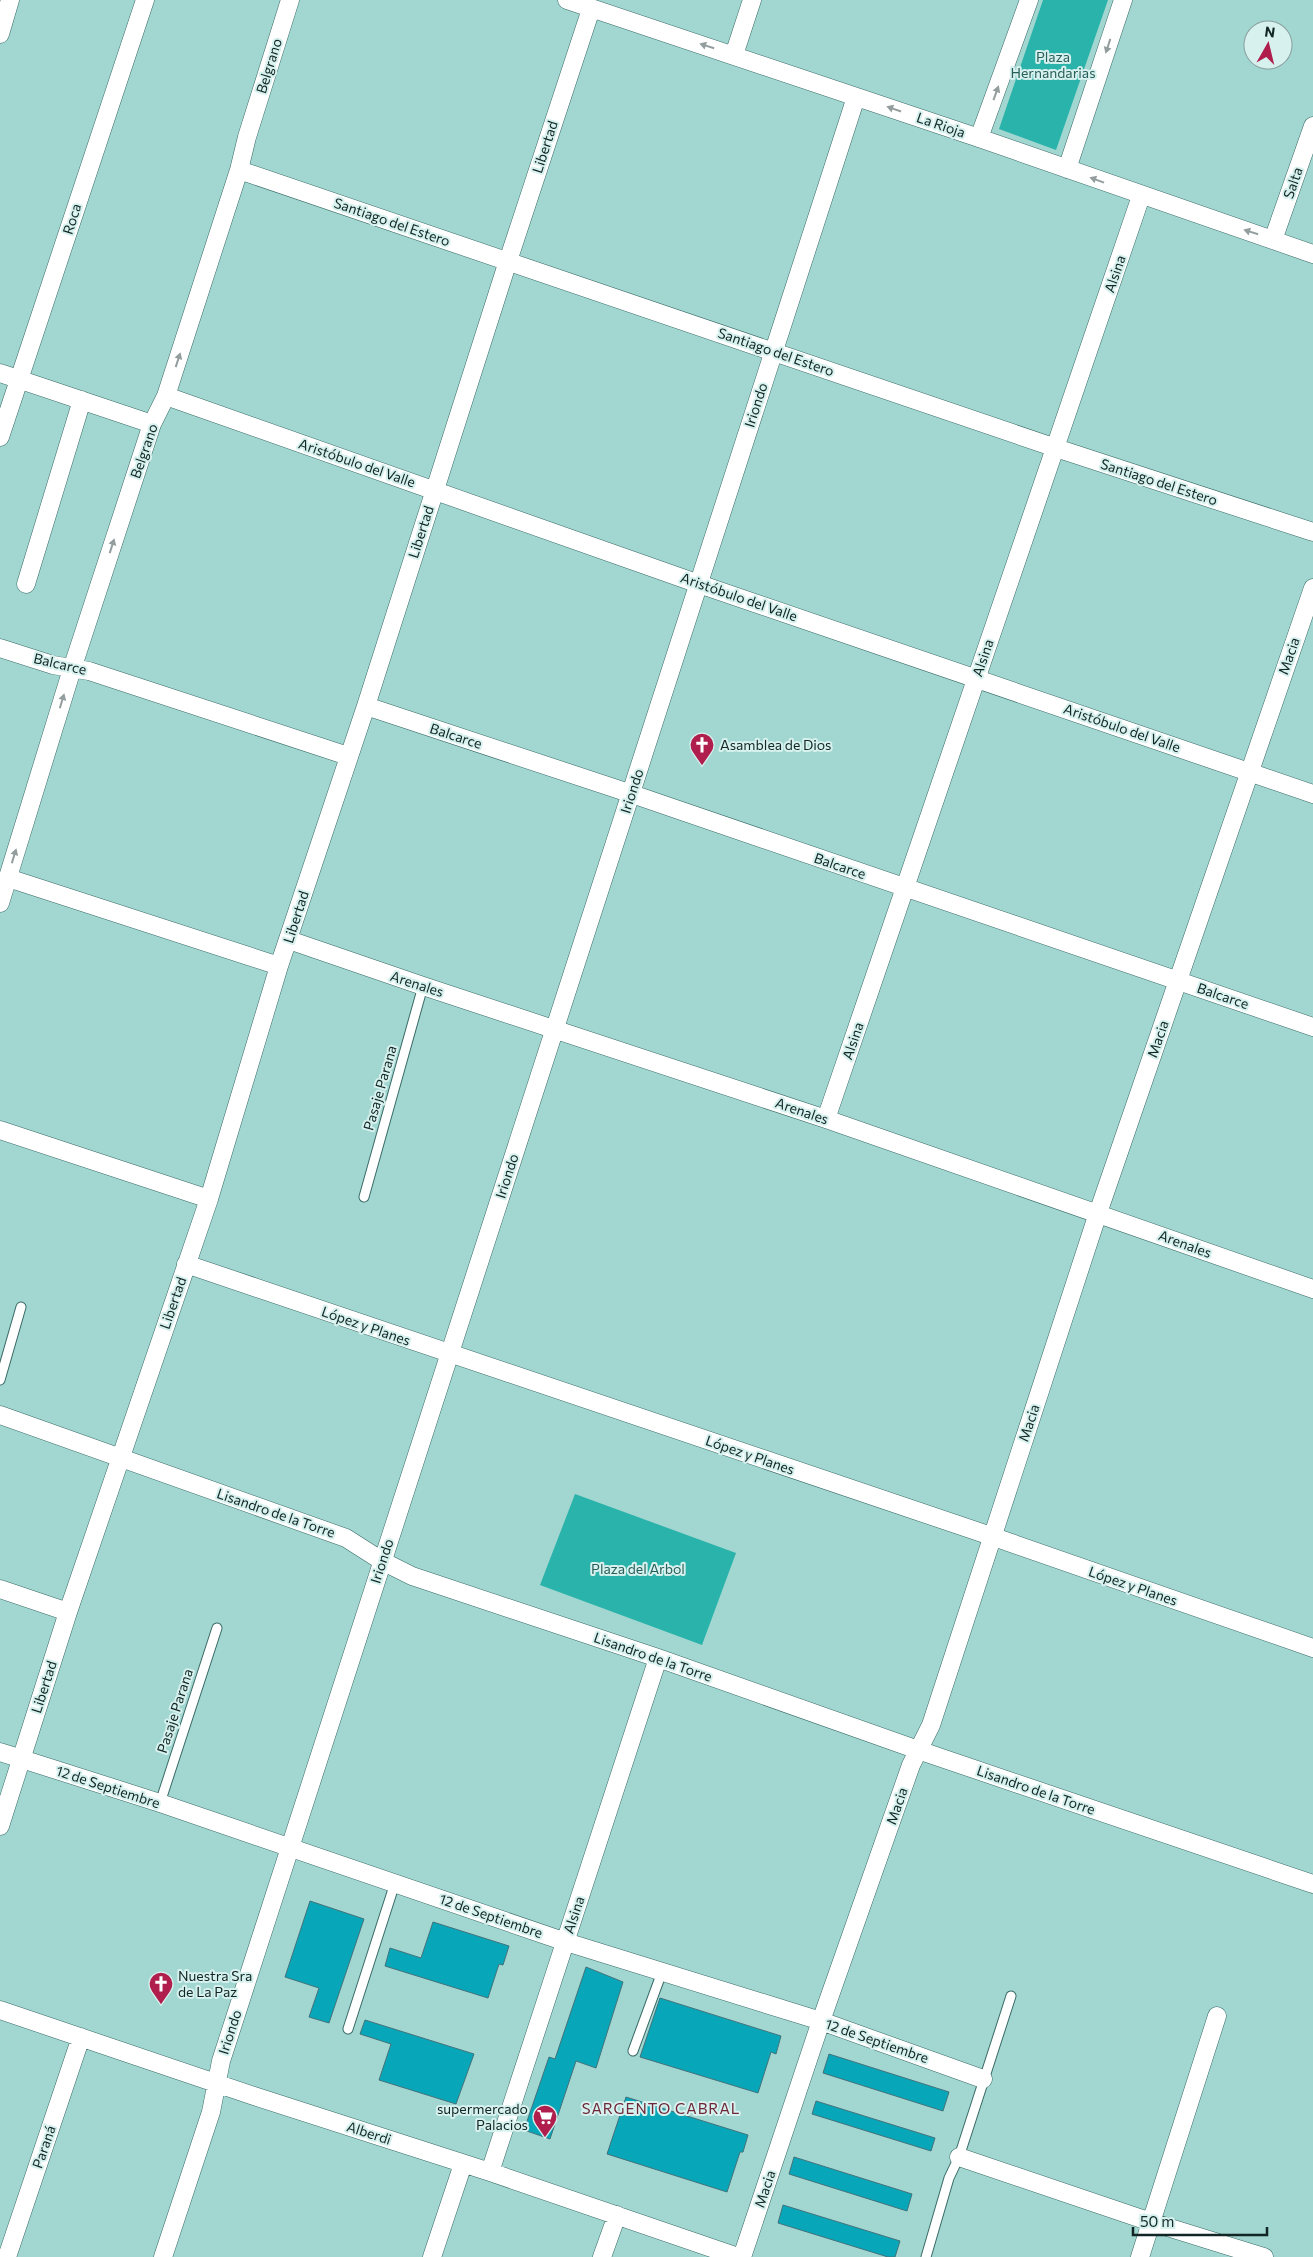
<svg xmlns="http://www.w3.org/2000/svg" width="1313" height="2257" font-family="Commissioner,sans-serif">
	<rect width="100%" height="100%" fill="#a2d6d1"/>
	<path fill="#2ab3aa" d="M1043,0H1108L1056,150L999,129Z
		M575,1494L736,1553L702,1645L540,1585Z"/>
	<path fill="#07a7b9" stroke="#42737b" d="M310,1901L364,1919L329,2023L309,2017L319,1988L285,1977Z
		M433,1922L509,1946L503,1965L499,1964L488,1998L385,1966L390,1948L421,1958Z
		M586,1967L623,1982L596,2068L576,2061L550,2139L524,2130L549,2057L555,2059Z
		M660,1998L781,2036L776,2054L771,2052L758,2093L640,2057Z
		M365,2020L474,2054L456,2104L379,2080L391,2044L360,2034Z
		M829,2054L949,2092L943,2111L823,2073Z
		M626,2097L748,2135L743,2152H740L727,2192L607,2154Z
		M816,2101L935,2138L931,2151L812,2114Z
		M794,2157L912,2194L907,2211L789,2174Z
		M783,2205L900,2241L895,2257H888L778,2223Z"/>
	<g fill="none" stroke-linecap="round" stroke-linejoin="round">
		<defs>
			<path id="lane" d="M364,1197L423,986
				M0,1380L21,1307
				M160,1803L217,1628
				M348,2029L395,1883
				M633,2051L662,1972
				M926,2257L949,2178L959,2157L1011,1996"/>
			<path id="street" d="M567,0L979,138L1313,254
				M0,34L10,0
				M734,55L752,0
				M979,138L1029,0
				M1067,169L1123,0
				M239,170L1056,448L1313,532
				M1273,240L1313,126
				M0,373L152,424
				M166,396L699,584L1313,794
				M0,437L145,0
				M26,584L82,400
				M0,648L53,665L89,671L348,756
				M366,706L632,794L1313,1027
				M8,878L279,966
				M0,903L72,669L152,424L166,396L239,170L247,137L290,0
				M289,940L423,986L826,1119L1313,1289
				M826,1119L1141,196
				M0,1130L209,1199
				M186,1264L991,1536L1313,1648
				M0,1415L346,1538L382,1561L412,1576L658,1658L918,1750L1313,1884
				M0,1589L68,1612
				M0,1752L160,1803L566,1942L821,2021L983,2079
				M0,1826L68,1612L209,1199L279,966L366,706L508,261L591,9
				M0,2010L254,2096L490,2172L738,2257
				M959,2157L1151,2222L1264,2257
				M490,2172L658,1658
				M7,2257L81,2037
				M163,2257L211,2112L221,2061L856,97
				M432,2257L463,2164
				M602,2257L617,2215
				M742,2257L821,2021L911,1765L931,1725L1098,1213L1313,588
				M1140,2257L1217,2016"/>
		</defs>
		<use href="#lane" stroke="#396b67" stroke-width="11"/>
		<use href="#street" stroke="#396b67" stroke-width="19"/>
		<use href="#lane" stroke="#fff" stroke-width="9"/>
		<use href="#street" stroke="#fff" stroke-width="18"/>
	</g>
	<defs><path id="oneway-solid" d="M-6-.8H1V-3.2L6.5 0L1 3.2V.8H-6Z" transform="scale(1.25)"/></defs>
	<g fill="#949d9d">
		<use href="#oneway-solid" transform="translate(707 46) rotate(-162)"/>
		<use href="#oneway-solid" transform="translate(1108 46) rotate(108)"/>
		<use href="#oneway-solid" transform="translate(996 93) rotate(-70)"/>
		<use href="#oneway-solid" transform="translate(894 109) rotate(-161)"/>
		<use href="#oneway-solid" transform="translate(1097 180) rotate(-160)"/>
		<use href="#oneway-solid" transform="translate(1251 232) rotate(-162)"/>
		<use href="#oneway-solid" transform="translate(178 360) rotate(-72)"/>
		<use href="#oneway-solid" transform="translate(112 546) rotate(-72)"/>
		<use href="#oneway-solid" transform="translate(62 701) rotate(-73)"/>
		<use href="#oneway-solid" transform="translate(14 856) rotate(-73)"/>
	</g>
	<defs>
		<symbol id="church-pin" viewBox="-11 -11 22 30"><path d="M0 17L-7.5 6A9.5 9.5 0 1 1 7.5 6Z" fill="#b01e4e" stroke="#d7f1ee"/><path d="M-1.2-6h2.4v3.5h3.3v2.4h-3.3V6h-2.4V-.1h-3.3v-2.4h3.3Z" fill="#fff"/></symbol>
		<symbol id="supermarket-pin" viewBox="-11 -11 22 30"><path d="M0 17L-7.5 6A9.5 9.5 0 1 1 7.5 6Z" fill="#b01e4e" stroke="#d7f1ee"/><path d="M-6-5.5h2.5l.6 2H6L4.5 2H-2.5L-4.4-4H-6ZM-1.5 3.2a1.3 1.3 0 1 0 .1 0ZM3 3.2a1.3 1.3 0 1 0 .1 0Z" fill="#fff"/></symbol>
	</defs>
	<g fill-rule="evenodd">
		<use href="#church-pin" x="688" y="731" width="28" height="38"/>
		<use href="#church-pin" x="147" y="1970" width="28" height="38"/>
		<use href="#supermarket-pin" x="531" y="2103" width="28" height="38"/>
	</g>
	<g text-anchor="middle" stroke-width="4" stroke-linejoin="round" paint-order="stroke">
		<g font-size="14" fill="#295f5b" stroke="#d7f1ee">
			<text x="1053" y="62">Plaza<tspan x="1053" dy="16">Hernandarias</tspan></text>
			<text x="638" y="1574">Plaza del Arbol</text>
		</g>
		<g font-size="14" fill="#112625" stroke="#d7f1ee">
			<text transform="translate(269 66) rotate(-73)" y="5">Belgrano</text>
			<text transform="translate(941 125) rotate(19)" y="5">La Rioja</text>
			<text transform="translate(545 147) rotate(-72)" y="5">Libertad</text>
			<text transform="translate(1293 183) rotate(-71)" y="5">Salta</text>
			<text transform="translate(72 219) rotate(-72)" y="5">Roca</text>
			<text transform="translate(392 222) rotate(19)" y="5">Santiago del Estero</text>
			<text transform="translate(1115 274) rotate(-71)" y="5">Alsina</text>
			<text transform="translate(776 352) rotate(19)" y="5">Santiago del Estero</text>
			<text transform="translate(756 405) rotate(-72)" y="5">Iriondo</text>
			<text transform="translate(144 451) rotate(-71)" y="5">Belgrano</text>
			<text transform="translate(357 463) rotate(19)" y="5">Aristóbulo del Valle</text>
			<text transform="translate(1159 482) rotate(18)" y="5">Santiago del Estero</text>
			<text transform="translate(421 532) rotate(-72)" y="5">Libertad</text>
			<text transform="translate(739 597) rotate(19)" y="5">Aristóbulo del Valle</text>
			<text transform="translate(1289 656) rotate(-71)" y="5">Macia</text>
			<text transform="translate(983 658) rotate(-71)" y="5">Alsina</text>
			<text transform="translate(60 664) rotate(13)" y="5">Balcarce</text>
			<text transform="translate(1122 728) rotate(19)" y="5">Aristóbulo del Valle</text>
			<text transform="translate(456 736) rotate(18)" y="5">Balcarce</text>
			<text transform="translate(632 791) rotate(-72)" y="5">Iriondo</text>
			<text transform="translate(840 866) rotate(19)" y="5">Balcarce</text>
			<text transform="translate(296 917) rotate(-72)" y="5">Libertad</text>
			<text transform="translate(417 984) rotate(18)" y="5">Arenales</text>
			<text transform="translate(1223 996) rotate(19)" y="5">Balcarce</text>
			<text transform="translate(1158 1039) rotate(-71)" y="5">Macia</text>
			<text transform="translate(853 1041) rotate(-71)" y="5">Alsina</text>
			<text transform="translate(380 1088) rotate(-74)" y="5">Pasaje Parana</text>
			<text transform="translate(802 1111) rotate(19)" y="5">Arenales</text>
			<text transform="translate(507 1176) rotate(-72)" y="5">Iriondo</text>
			<text transform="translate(1185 1244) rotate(20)" y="5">Arenales</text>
			<text transform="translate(173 1303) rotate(-71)" y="5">Libertad</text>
			<text transform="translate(366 1326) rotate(19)" y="5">López y Planes</text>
			<text transform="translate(1029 1423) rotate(-72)" y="5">Macia</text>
			<text transform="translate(750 1455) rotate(19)" y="5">López y Planes</text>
			<text transform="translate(276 1513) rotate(19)" y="5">Lisandro de la Torre</text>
			<text transform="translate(382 1561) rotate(-72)" y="5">Iriondo</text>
			<text transform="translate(1133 1586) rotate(19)" y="5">López y Planes</text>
			<text transform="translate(653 1657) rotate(19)" y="5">Lisandro de la Torre</text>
			<text transform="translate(44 1687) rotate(-72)" y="5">Libertad</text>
			<text transform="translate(175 1711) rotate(-72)" y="5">Pasaje Parana</text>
			<text transform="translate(108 1787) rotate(18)" y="5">12 de Septiembre</text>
			<text transform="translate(1036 1790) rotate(19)" y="5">Lisandro de la Torre</text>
			<text transform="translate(897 1806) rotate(-71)" y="5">Macia</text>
			<text transform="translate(574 1915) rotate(-72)" y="5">Alsina</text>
			<text transform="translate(491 1916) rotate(19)" y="5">12 de Septiembre</text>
			<text transform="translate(230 2032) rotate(-72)" y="5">Iriondo</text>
			<text transform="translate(877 2041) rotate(19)" y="5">12 de Septiembre</text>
			<text transform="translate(369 2133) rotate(18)" y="5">Alberdi</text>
			<text transform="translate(44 2147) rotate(-71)" y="5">Paraná</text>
			<text transform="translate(765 2189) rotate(-72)" y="5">Macia</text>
		</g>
		<g font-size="14" fill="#112625" stroke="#d7f1ee" text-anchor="start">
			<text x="720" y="750">Asamblea de Dios</text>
			<text x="178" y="1981">Nuestra Sra<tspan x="178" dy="16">de La Paz</tspan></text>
			<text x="528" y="2114" text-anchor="end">supermercado<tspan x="528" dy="16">Palacios</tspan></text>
		</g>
		<g font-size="15" letter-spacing="1" fill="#6d2738" stroke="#d7f1ee">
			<text x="661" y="2114">SARGENTO CABRAL</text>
		</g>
	</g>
	<g transform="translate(1268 45) rotate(8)"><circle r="24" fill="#d7f1ee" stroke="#88a09e"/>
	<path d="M0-4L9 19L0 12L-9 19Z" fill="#b01e4e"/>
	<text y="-8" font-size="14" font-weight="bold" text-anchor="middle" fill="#112625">N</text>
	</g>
	<path d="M1133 2227v8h134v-8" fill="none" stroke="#112625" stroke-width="2.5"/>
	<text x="1140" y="2227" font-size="15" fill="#112625" stroke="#d7f1ee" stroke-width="4" paint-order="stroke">50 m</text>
</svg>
